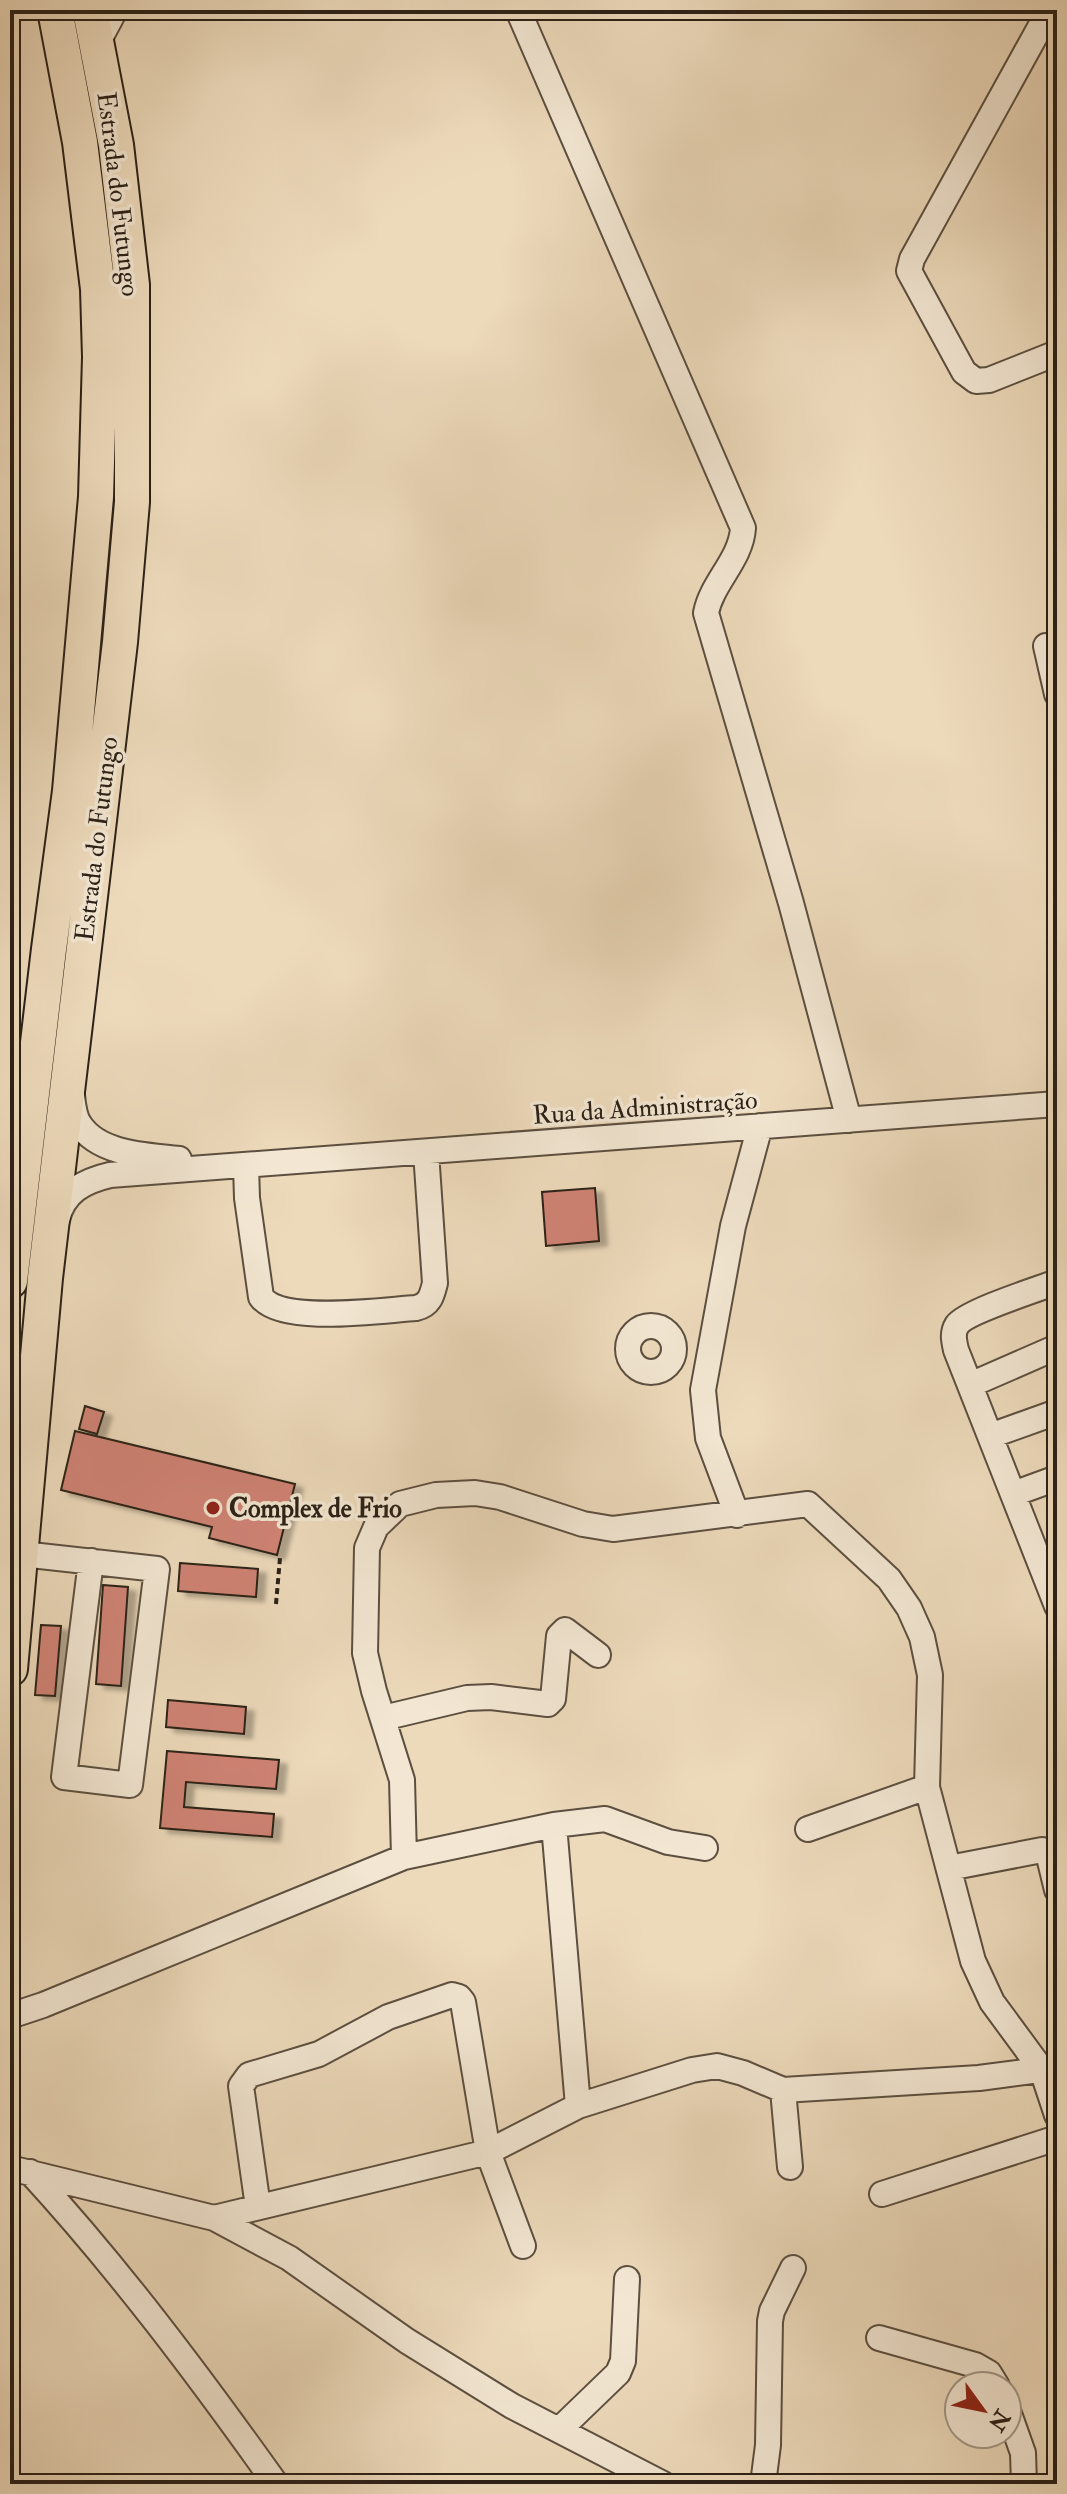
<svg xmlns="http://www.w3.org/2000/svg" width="1067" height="2494" font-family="'IM FELL Double Pica',serif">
	<defs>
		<filter id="shadow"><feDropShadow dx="8" dy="4.5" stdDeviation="2" flood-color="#0004"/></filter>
	</defs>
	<rect width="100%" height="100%" fill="#eddabb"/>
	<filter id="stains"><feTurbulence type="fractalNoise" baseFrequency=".0025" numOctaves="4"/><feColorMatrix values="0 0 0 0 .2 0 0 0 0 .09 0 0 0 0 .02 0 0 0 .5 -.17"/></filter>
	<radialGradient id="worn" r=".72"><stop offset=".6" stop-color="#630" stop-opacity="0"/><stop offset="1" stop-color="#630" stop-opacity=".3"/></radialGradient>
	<path fill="#d08374" stroke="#2b2117" stroke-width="2" filter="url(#shadow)" d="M595,1188L599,1241L546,1246L542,1192Z
		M85,1406L104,1412L97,1434L79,1429Z
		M75,1431L295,1484L277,1555L209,1538L212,1527L61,1490Z
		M180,1563L258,1569L256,1597L178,1591Z
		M103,1585L128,1587L121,1686L96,1684Z
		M41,1625L61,1626L55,1696L35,1695Z
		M168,1700L246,1707L244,1734L166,1727Z
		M167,1751L279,1760L276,1789L186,1782L184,1807L274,1814L272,1837L160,1828Z"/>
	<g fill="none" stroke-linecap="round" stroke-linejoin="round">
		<defs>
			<path id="minor" d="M518,10L743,528C741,560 712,582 706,613L791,903L849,1120
				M1044,20L912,259L909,271L964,372L976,381L989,380L1057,353
				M98,42L115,10
				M1046,646L1057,694
				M72,1095C73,1105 74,1117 80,1125C100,1155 148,1155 179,1159
				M246,1166L247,1198L261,1297C281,1325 383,1310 416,1308C430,1305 432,1295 435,1283L426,1152
				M57,1220C63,1192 84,1181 110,1175L1057,1104
				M1057,1282C1038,1289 966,1312 957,1325C952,1333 954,1341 956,1350L1057,1606
				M628 1349a23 23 0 1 1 46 0a23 23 0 1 1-46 0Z
				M970,1385L1057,1347
				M990,1436L1057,1412
				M1013,1494L1057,1478
				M737,1515L708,1438L703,1390L733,1226L760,1126
				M22,1554L157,1569L130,1785L64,1777L91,1561
				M383,1718L467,1698L491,1697L548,1704L553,1699L559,1636L565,1630L598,1655
				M554,1825L578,2106
				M808,1829L927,1787
				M404,1857L402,1780L374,1691L365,1653L367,1548L376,1527L400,1504L436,1495L475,1493L500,1497L583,1524L613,1529L808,1504L889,1579L909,1608L922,1637L930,1675L927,1787L973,1961L992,2002L1042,2070L1057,2115
				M949,1868L1042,1850L1048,1853L1057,1890
				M10,2016L43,2005L404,1857L554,1825L605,1819L668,1842L705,1848
				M783,2090L790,2167
				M10,2168L214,2218L289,2258L407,2341L512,2406L663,2484
				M30,2172C120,2270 199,2376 276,2484
				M882,2194L1057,2138
				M258,2207L241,2086L249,2075L319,2054L388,2017L452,1995L459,1997L463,2002L488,2152L523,2246
				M214,2218L488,2152L578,2106L692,2070L717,2066L743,2073L783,2090L979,2078L1054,2068
				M879,2338L975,2365L989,2373L997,2386
				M1007,2408L1023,2453L1024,2484
				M560,2429L618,2373L623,2361L627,2279
				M763,2484L768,2445L770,2321L772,2311L793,2268"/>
			<path id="highway" d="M10,1281L49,949L70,791L96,497L100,357L98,289L80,142L55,10
				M10,1669L45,1278L120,642L132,502V285L116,145L90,10"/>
		</defs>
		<use href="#minor" stroke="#5c4f40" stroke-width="28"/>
		<use href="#highway" stroke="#2b2117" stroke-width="38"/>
		<path stroke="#2b2117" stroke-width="4" stroke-dasharray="6 4" stroke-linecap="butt" d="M276,1604L280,1558"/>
		<use href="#minor" stroke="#f3e7d3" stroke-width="24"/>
		<use href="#highway" stroke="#eddabb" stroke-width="34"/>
	</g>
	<circle fill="#8f2418" stroke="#f3e7d3" stroke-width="3" cx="213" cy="1508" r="8"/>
	<g text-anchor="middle" stroke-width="7" stroke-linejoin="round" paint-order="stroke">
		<g font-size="26" fill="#2b2117" stroke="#f3e7d3">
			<text transform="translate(119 194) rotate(83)" y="9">Estrada do Futungo</text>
			<text transform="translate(96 839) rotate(-83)" y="9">Estrada do Futungo</text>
			<text transform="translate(645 1107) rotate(-4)" y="9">Rua da Administração</text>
		</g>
		<g font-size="26" font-weight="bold" fill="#2b2117" stroke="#f3e7d3" text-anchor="start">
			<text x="229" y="1517">Complex de Frio</text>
		</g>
	</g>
	<rect width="1067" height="2494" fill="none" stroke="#eddabb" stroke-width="40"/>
	<rect x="12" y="12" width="1043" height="2470" fill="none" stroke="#2b2117" stroke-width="4"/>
	<rect x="20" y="20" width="1027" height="2454" fill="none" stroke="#2b2117" stroke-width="2"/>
	<g transform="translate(983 2410) rotate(123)"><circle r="38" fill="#f3e7d3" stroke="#a39888" stroke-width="2"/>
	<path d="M0-6L14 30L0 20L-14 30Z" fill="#8f2418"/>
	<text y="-12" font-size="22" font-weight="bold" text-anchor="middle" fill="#2b2117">N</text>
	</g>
	<rect width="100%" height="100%" filter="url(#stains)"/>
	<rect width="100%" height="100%" fill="url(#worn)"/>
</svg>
